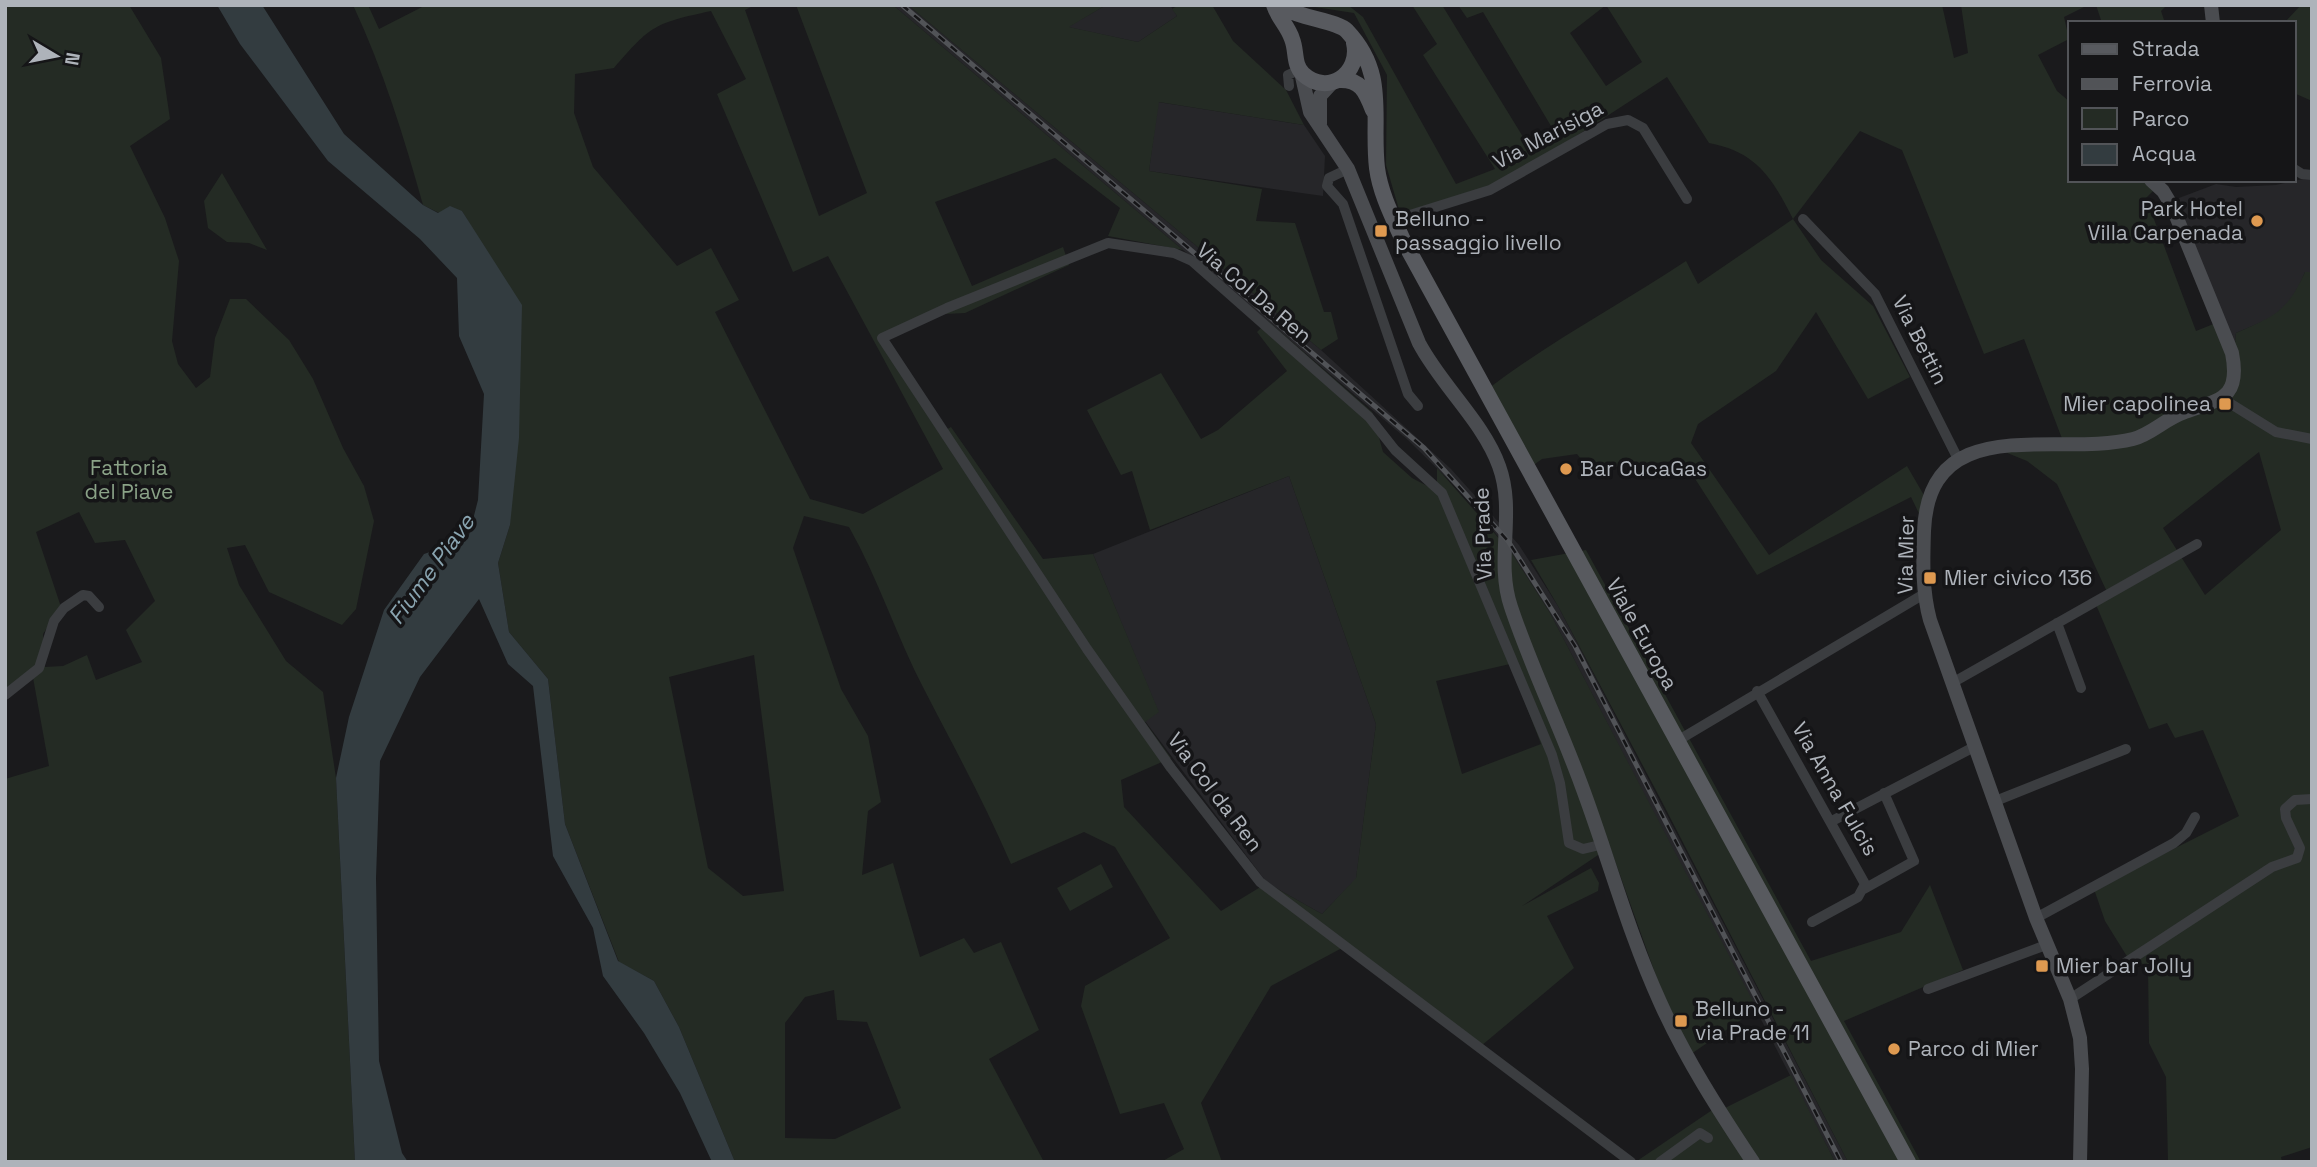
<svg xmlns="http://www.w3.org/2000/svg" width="2317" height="1167" font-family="'Space Grotesk',sans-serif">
	<rect width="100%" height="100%" fill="#1a1a1c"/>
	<path fill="#262629" d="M893,5H908L1321,350L1451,469L1519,545L1558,606L1848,1162H1835L1550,613L1511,552L1461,492L1408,440Z
		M1106,5H1170L1177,16L1138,42L1068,27Z
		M1158,102L1304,125L1325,156L1323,196L1149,171Z
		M2312,177V272H2305L2293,300L2271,318L2236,333L2234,355L2171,201L2216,184L2236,187L2276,185Z
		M1289,476L1376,724L1356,879L1322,914L1267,883L1145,721L1158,711L1093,554Z"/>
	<path fill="#242b24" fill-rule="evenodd" d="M5,5H129L161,58L170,119L130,146L165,218L179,261L172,341L178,364L196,388L210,377L215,338L230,299H246L289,340L313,379L343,448L364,486L374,521L356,609L342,625L269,592L245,545L227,548L239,585L286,661L323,692L336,778L355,1162H5V779L49,766L32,672L5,690ZM79,512L95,543L125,540L155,601L126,630L142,662L96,680L87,655L63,666L45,667L43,634L61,607L36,532Z
		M353,5H368L379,29L426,5H755L745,10L819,216L867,193L796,5H893L1183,250L1108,236L1120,208L1055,158L935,202L972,286L1063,247L1069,265L965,313L926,315L883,336L942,432L951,427L1043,559L1093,554L1159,712L1145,722L1171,758L1121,780L1124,807L1221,911L1267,883L1322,914L1356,878L1376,724L1289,476L1150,530L1132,471L1121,475L1087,410L1161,373L1201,439L1218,430L1287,371L1257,332L1268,321L1372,412L1383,452L1412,478L1437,491V468L1511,552L1550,613L1757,1009L1691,1054L1660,987L1610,847L1522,906L1591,868L1599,883L1598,891L1547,916L1574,968L1481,1046L1342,948L1271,986L1201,1103L1222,1162H1161L1184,1149L1164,1103L1120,1114L1081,1006L1085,986L1170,938L1115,847L1084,832L1011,864C985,804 955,749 925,691C897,638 879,580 849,527L804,516L793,548L841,689L868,736L881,802L868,811L862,875L893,863L920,957L964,938L974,953L1001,942L1039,1030L989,1059L1044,1162H735L679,1027L654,981L619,962L565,824L548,679L509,632L498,563L510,525L477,236L462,211L439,213L423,205C404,137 383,69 353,5ZM711,11L746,79L717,94L793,272L828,256L943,469L863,514L810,499L715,312L739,300L711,248L677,266L593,167L574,113L575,74L614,68C651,25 655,23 711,11ZM754,655L784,891L743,896L708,868L669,677ZM1510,664L1541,744L1462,774L1436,681ZM834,990L837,1020L867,1022L901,1108L835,1139L785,1138V1023L805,997Z
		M908,5H1106L1069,27L1138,42L1177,16L1172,9L1179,5H1212L1233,41L1286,90L1304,125L1159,102L1149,171L1262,189L1256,221L1295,223L1324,312H1331L1338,339L1321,350Z
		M1302,5H1348L1363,17L1456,184L1495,169L1423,55L1437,44L1412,5H1442L1528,145L1554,131L1483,12L1467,18L1458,5H1942L1954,58L1968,53L1961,5H2088L2064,17L2069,39L2038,55L2057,91L2070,102V180H2148L2157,187L2146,198L2196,331L2221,321L2234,353L2236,333C2275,316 2287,312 2305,272H2312V1147L2281,1157L2282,1162H2168L2166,1077L2149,1043L2148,966L2128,958L2105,921L2094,889L2239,816L2203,730L2175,738L2167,723L2149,729L2094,600L2107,592L2057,484L2027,461L2000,450L2066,449L2024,339L1984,354L1902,150L1860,131L1793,219L1821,260L1873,306L1910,377L1868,399L1816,312L1776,371L1698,424L1691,443L1769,555L1907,466L1925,497L1928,532L1911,497L1757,575L1683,460L1590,470L1577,454L1542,459L1531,467L1489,388C1551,341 1621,304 1686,261L1698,284L1793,219C1772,178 1757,152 1709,143L1667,77L1541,159L1485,190L1400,213L1386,165L1387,75L1354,13ZM1606,5L1642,62L1606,86L1570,33ZM2259,452L2281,530L2205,595L2163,528Z
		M2096,5H2167L2161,11L2165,23H2102Z
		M2301,5H2312V101L2294,93V23H2284Z
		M222,173L267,250L249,243L227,242L208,228L204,201Z
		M1586,550L1811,961L1901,932L1930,885L1963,970L1844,1021L1921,1162H1848L1659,796L1558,606L1531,560Z
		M1101,864L1113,887L1070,911L1057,888Z
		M1791,1075L1835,1162L1637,1161L1721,1104L1725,1108Z"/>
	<path fill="#333c40" d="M217,5H262L344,134L423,205L438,213L450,206L462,211L522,305L519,438L510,525L498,563L509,632L548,679L565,824L618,961L654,981L679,1027L735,1162H712L680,1093L644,1033L603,976L593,928L553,856L533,686L508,664L479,599L420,677L380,761L376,878L379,1061L402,1153L408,1162H355L336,778L349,717L384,610L424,554L468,539L478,500L484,394L459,336L457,278L420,239L328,161L240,44Z"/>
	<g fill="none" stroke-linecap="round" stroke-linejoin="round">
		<path stroke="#3b3d40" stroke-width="10" d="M1289,86L1288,75L1299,70
			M1348,169L1329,178L1327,186L1343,204L1408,394L1418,406
			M2294,169L2302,174L2312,175
			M1803,219L1875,294L1958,459
			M1394,220L1490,190L1607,124L1628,120L1643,128L1687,199
			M2223,399L2276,432L2312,439
			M2057,623L2081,688
			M1952,683L2197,544
			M1757,691L1865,884L1858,897L1812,922
			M5,695L39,668L54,621L64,608L83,595L89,596L99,607
			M1677,741L1924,594
			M1993,802L2126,749
			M1832,821L1974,747
			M1604,844L1583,849L1569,843L1560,783L1552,755L1442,493L1395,450L1369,417L1192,261L1174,253L1108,243L947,308L882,338L1087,649L1171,768L1260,882L1631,1162
			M1864,889L1914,861L1884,793
			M2036,918L2174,843L2186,833L2195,817
			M1928,989L2046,945
			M2070,999L2272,867L2297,858L2300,848L2286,818L2285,809L2295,800L2312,799
			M1660,1162L1700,1133L1708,1138"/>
		<path stroke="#4a4c50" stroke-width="14" d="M2211,5L2213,23
			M1301,72L1310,112L1348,169L1419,343C1441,385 1484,423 1499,466C1516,512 1495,560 1511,607C1531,667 1559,724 1581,784C1608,856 1628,932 1660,1002C1685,1058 1719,1111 1753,1162
			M1320,124V96L1332,83
			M2080,1162L2082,1069L2080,1038L2070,999L2036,918L1930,620C1922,591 1923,561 1924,531C1929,409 2057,458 2133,439C2152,434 2166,418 2185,412C2220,399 2241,399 2232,353L2172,206L2163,191L2151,180"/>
		<path stroke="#585a5f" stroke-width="16" d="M1274,5C1278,18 1288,26 1292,39C1297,51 1293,64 1303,74C1328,97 1361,73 1354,43
			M1279,5C1299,19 1336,20 1347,31C1388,74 1371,117 1377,168C1380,192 1392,216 1402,238L1908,1162
			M1339,80C1361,79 1366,92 1373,110"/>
		<defs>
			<path id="rail" d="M902,5L1424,448L1508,541L1575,646L1841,1162"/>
		</defs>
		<use href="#rail" stroke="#515357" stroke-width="5"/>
		<use href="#rail" stroke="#151517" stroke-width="2.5" stroke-dasharray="8" stroke-linecap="butt"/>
	</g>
	<g fill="#de9950" stroke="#151517" stroke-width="2.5">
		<circle cx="2257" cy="221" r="7"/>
		<rect x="1374" y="224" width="14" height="14" rx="3.5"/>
		<rect x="2218" y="397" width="14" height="14" rx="3.5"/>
		<circle cx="1566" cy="469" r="7"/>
		<rect x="1923" y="571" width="14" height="14" rx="3.5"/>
		<rect x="2035" y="959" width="14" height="14" rx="3.5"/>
		<rect x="1674" y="1014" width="14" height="14" rx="3.5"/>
		<circle cx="1894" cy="1049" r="7"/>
	</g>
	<g text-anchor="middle" stroke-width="7" stroke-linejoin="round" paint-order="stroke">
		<g font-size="21" fill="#aeb3ba" stroke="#151517">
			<text transform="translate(1548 135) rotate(-28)" y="7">Via Marisiga</text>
			<text transform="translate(1254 293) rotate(40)" y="7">Via Col Da Ren</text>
			<text transform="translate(1920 340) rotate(63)" y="7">Via Bettin</text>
			<text transform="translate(1483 534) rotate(-92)" y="7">Via Prade</text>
			<text transform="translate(1906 555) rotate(-89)" y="7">Via Mier</text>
			<text transform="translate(1642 634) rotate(61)" y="7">Viale Europa</text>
			<text transform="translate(1835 789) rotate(60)" y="7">Via Anna Fulcis</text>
			<text transform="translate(1215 792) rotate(53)" y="7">Via Col da Ren</text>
		</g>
		<g font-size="21" fill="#aeb3ba" stroke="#151517" text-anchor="start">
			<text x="2243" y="216" text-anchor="end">Park Hotel<tspan x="2243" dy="24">Villa Carpenada</tspan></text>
			<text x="1395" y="226">Belluno -<tspan x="1395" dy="24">passaggio livello</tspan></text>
			<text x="2211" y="411" text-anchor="end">Mier capolinea</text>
			<text x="1580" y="476">Bar CucaGas</text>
			<text x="1944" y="585">Mier civico 136</text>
			<text x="2056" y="973">Mier bar Jolly</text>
			<text x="1695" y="1016">Belluno -<tspan x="1695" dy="24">via Prade 11</tspan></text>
			<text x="1908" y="1056">Parco di Mier</text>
		</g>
		<g font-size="21" fill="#8aa287" stroke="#151517">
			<text x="129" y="475">Fattoria<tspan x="129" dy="24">del Piave</tspan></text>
		</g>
		<g font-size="23" font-style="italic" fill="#89a4b0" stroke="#151517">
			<text transform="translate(431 569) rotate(-54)" y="8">Fiume Piave</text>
		</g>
	</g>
	<rect width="2317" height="1167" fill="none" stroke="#aeb3ba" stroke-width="14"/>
	<rect x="2068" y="21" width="228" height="161" fill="#151517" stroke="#525458" stroke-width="2"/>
	<rect x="2082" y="44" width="35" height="10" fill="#585a5f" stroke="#525458" stroke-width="2"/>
	<text x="2132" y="56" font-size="21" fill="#aeb3ba">Strada</text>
	<rect x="2082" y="79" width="35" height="10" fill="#515357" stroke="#525458" stroke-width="2"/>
	<text x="2132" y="91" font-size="21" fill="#aeb3ba">Ferrovia</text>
	<rect x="2082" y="108" width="35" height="21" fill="#242b24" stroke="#525458" stroke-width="2"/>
	<text x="2132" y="126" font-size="21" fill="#aeb3ba">Parco</text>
	<rect x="2082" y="144" width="35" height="21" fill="#333c40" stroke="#525458" stroke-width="2"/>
	<text x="2132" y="161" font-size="21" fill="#aeb3ba">Acqua</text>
	<g transform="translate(56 56) rotate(100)" stroke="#151517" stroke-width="5" paint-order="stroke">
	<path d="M0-5L12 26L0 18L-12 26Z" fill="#aeb3ba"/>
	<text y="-10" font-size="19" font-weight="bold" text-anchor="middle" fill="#aeb3ba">N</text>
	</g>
</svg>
